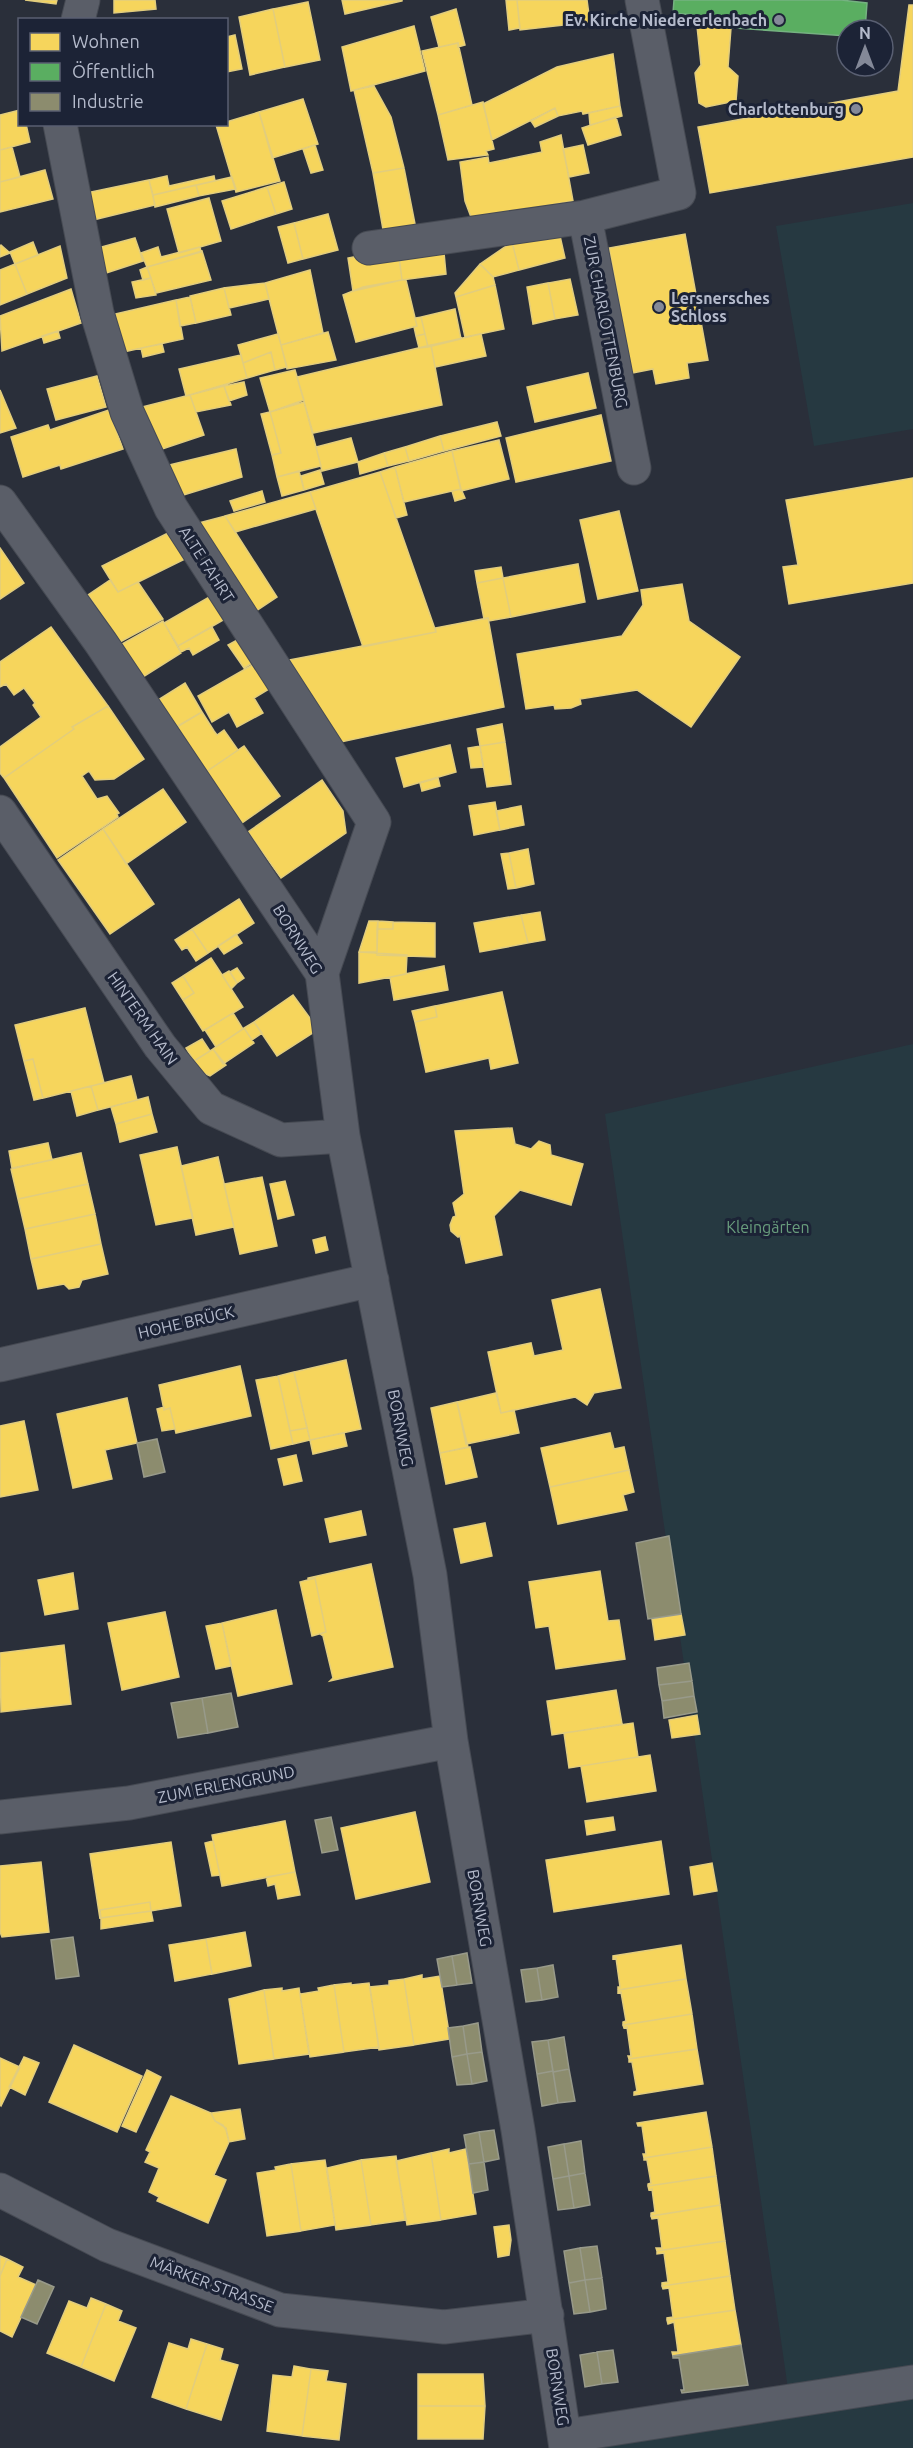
<svg xmlns="http://www.w3.org/2000/svg" width="913" height="2448" font-family="Ubuntu,sans-serif">
	<rect width="100%" height="100%" fill="#2a2f3a"/>
	<path fill="#263941" d="M913,203V429L814,446L776,226Z
		M913,1044V2448H590L790,2403L605,1114Z"/>
	<path fill="#f6d55c" stroke="#e2cd7d" stroke-width="1.5" d="M25,0H57L56,4Z
		M114,0H155L156,9L114,13Z
		M342,0H402V1L345,14Z
		M506,0H517L520,28L509,30Z
		M517,0H587L590,22L520,30Z
		M308,2L320,60L285,67L273,9Z
		M909,5H913V157L710,193L698,127L898,91Z
		M273,9L285,67L250,75L239,17Z
		M456,9L465,45L458,47V43L439,47L431,17Z
		M414,26L425,71L351,91L342,47Z
		M697,26L731,28L728,67L738,76L736,101L706,107L699,103L695,73L701,65Z
		M235,35L242,69L226,72V37Z
		M458,43L472,105L438,115L422,51Z
		M613,54L620,106L583,114L582,111L558,116L555,108L492,140L483,104L557,67Z
		M374,86L391,117L404,168L373,173L354,90Z
		M303,99L318,144L272,158L259,112Z
		M483,102L494,149L486,151L488,155L448,160L438,115Z
		M620,106L622,116L590,125L589,113Z
		M555,108L558,116L535,127L531,121Z
		M20,110V124H26L30,142L0,150V115Z
		M259,112L280,181L236,192L216,125L226,124V122Z
		M616,117L621,135L588,145L582,128Z
		M561,135L573,201L479,218L471,217L465,201L460,162L488,157L489,163L542,152L540,142Z
		M315,145L323,170L311,173L303,149Z
		M583,145L589,173L569,177L563,149Z
		M12,147L20,177L0,182V150Z
		M404,168L416,229L384,235L373,173Z
		M45,170L53,199L0,212V182Z
		M167,176L169,186L214,176L215,181L153,195L149,180Z
		M232,177L236,189L199,196L196,185Z
		M149,180L155,205L93,220L86,193Z
		M284,182L292,209L276,214L267,187Z
		M196,185L199,196L155,207L153,195Z
		M267,187L276,214L231,229L222,201Z
		M209,198L221,241L179,253L167,209Z
		M328,214L338,250L303,259L294,223Z
		M294,223L303,259L288,263L278,227Z
		M558,227L565,258L519,270L512,242Z
		M685,234L708,360L687,363L689,378L656,384L653,369L632,373L609,248Z
		M135,238L143,261L103,274L94,249Z
		M33,242L38,255L15,264L10,252Z
		M443,242L446,274L402,280L398,248Z
		M512,242L519,270L493,277L480,264Z
		M1,245L10,253L0,257V246Z
		M60,246L67,278L27,294L15,264Z
		M158,247L161,257L200,247L201,252L147,267L141,253Z
		M398,248L402,280L353,291L348,258Z
		M202,251L211,280L156,293L147,267Z
		M15,264L27,294L0,305V270Z
		M480,264L493,277L495,285L456,297L455,293Z
		M147,267L151,278L143,280L140,270Z
		M310,270L323,333L281,345L265,283Z
		M151,278L156,295L136,298L132,282Z
		M570,279L578,315L555,319L548,283Z
		M402,280H406L417,326L356,342L343,295L363,287Z
		M265,283L269,299L229,308L224,288Z
		M548,283L555,319L533,324L527,287Z
		M495,285L504,329L465,337L456,297Z
		M224,288L231,315L196,323L190,296Z
		M71,289L81,323L2,351L0,316Z
		M190,297L196,323L180,326L176,300Z
		M176,300L183,339L123,352L115,314Z
		M455,309L461,339L428,347L421,317Z
		M421,317L425,334L416,336L414,327L417,326L415,318Z
		M58,331L60,338L44,343L42,336Z
		M328,332L336,360L287,369L281,345Z
		M278,334L287,367L275,370L271,352L243,363L238,345Z
		M425,334L428,347L419,348L416,336Z
		M481,334L486,356L435,367L431,345Z
		M162,344L164,352L143,357L141,348Z
		M431,345L442,405L313,433L297,377Z
		M271,352L275,370L247,378L243,363Z
		M241,355L247,378L186,396L179,369Z
		M295,370L304,400L270,412L260,378Z
		M588,373L596,408L535,422L527,387Z
		M97,376L106,407L56,420L47,389Z
		M244,382L247,395L229,401L224,386Z
		M224,386L231,405L196,412L190,395Z
		M0,390L16,428L0,433Z
		M190,395L204,435L159,450L142,407Z
		M304,402L321,466L277,477L272,455L281,453L270,412Z
		M109,410L123,449L61,469L60,465L23,477L11,437L48,425L50,430Z
		M270,412L281,453L272,455L261,414Z
		M601,415L611,461L516,482L506,438Z
		M497,422L501,436L444,451L440,436Z
		M440,436L444,451L409,461L405,447Z
		M351,438L358,462L322,471L316,447Z
		M499,440L509,479L461,491L452,451Z
		M405,447L409,461L388,466L384,453Z
		M236,449L242,477L180,496L165,466Z
		M452,451L461,489L404,502L395,467Z
		M384,453L388,466L360,474L358,462Z
		M395,467L407,515L396,518L380,472Z
		M320,470L324,484L304,490L301,476Z
		M299,471L304,490L282,496L277,477Z
		M380,472L436,632L363,647L310,492Z
		M913,478V583L789,604L783,567L798,565L786,500Z
		M461,489L465,498L455,501L452,491Z
		M262,491L265,502L234,511L230,501Z
		M310,492L316,509L235,532L225,516Z
		M619,511L638,591L598,599L580,520Z
		M225,516L277,597L253,613L195,524Z
		M168,533L185,559L118,592L102,566Z
		M0,548L24,583L0,599Z
		M578,564L585,602L511,617L503,578Z
		M501,567L503,578L477,583L475,571Z
		M503,578L511,617L489,621L488,618L484,619L477,583Z
		M110,580L118,592L138,582L163,619L120,642L88,595Z
		M682,584L689,621L740,657L691,727L637,690L580,699L581,704L571,708L555,709L554,705L526,709L517,654L622,636L643,605L641,590Z
		M211,596L225,619L178,646L164,623Z
		M488,618L504,707L341,742L289,660L436,632L435,628Z
		M163,621L181,653L143,677L122,644Z
		M51,627L108,706L72,727L74,729L4,778L0,773V747L41,717L33,705L35,703L24,688L14,695L6,684L0,687V662Z
		M212,627L219,640L193,655L189,648L181,652L178,646Z
		M239,639L254,662L244,668L228,645Z
		M254,664L269,689L254,698L263,713L237,727L229,712L212,722L198,696Z
		M185,683L202,712L176,727L158,700Z
		M108,706L144,759L114,779L95,780L89,771L82,776L97,799L107,796L119,813L117,814L118,817L57,858L4,778L74,729L72,727Z
		M202,712L214,731L217,735L224,730L238,750L206,772L177,727Z
		M502,724L505,742L480,746L477,729Z
		M505,742L511,784L487,787L480,746Z
		M450,745L456,772L404,787L396,758Z
		M244,746L280,796L242,823L206,772Z
		M480,746L483,767L471,768L468,748Z
		M438,778L440,786L422,791L420,783Z
		M322,780L343,811L346,833L281,878L248,832Z
		M163,789L186,822L126,864L103,829Z
		M495,802L500,830L474,835L469,806Z
		M521,806L524,825L500,830L496,811Z
		M103,829L154,904L110,934L58,860Z
		M528,849L534,884L516,888L509,853Z
		M509,853L516,888L508,889L501,854Z
		M239,899L254,923L208,953L192,929Z
		M540,912L545,940L528,943L521,915Z
		M521,915L528,943L480,952L474,923Z
		M369,921H378L377,952H359Z
		M378,921L393,922V929H377Z
		M393,922L435,923V957L377,955V929H393Z
		M192,929L208,953L196,961L187,947L182,950L175,940Z
		M236,934L242,943L224,954L218,946Z
		M359,952L407,955L406,974L359,983Z
		M211,958L243,1007L203,1031L183,1000L194,993L183,976Z
		M444,966L448,990L394,1000L390,977Z
		M237,968L244,978L237,983L230,972Z
		M229,971L237,983L231,989L222,975Z
		M183,976L194,993L183,1000L172,983Z
		M502,992L518,1063L491,1069L489,1058L426,1072L415,1022L437,1017L435,1006Z
		M293,995L315,1025L316,1031L277,1056L254,1022Z
		M435,1006L437,1017L415,1022L412,1011Z
		M85,1008L104,1083L43,1098L33,1059L24,1061L15,1025Z
		M233,1013L243,1029L216,1047L205,1030Z
		M254,1022L262,1033L252,1040L244,1028Z
		M244,1028L254,1043L223,1064L213,1049Z
		M202,1039L210,1051L194,1061L186,1048Z
		M213,1049L226,1065L210,1076L201,1072L194,1061Z
		M33,1059L43,1098L34,1100L24,1061Z
		M131,1076L137,1100L98,1110L91,1086Z
		M91,1086L98,1110L77,1116L71,1091Z
		M148,1097L152,1114L116,1124L111,1107Z
		M152,1114L157,1132L120,1142L116,1124Z
		M512,1128L515,1144L531,1149L539,1141L550,1145L551,1155L583,1164L571,1205L520,1190L494,1216L502,1255L466,1263L460,1236L458,1237L451,1231L450,1225L453,1217L456,1216L453,1203L464,1194L455,1131Z
		M48,1143L52,1160L12,1168L9,1151Z
		M177,1147L193,1218L156,1225L140,1155Z
		M81,1153L88,1184L18,1199L11,1169Z
		M218,1157L234,1227L196,1235L181,1166Z
		M262,1177L277,1246L240,1254L224,1184Z
		M285,1181L294,1215L278,1219L270,1184Z
		M88,1184L95,1214L25,1229L18,1199Z
		M95,1214L101,1244L31,1259L25,1229Z
		M325,1237L328,1250L316,1253L313,1240Z
		M101,1244L108,1274L82,1280L79,1287L69,1289L64,1284L38,1289L31,1259Z
		M600,1289L621,1388L594,1393L587,1405L575,1397L501,1413L488,1352L531,1343L534,1356L563,1350L552,1300Z
		M346,1360L361,1429L310,1440L294,1372Z
		M240,1366L251,1416L176,1433L170,1408L164,1410L159,1385Z
		M294,1372L307,1428L290,1431L278,1376Z
		M278,1376L293,1444L271,1449L256,1380Z
		M496,1393L501,1413L514,1410L519,1433L466,1444L457,1402Z
		M127,1398L137,1443L105,1450L112,1479L73,1488L57,1414Z
		M457,1402L468,1447L440,1453L431,1408Z
		M164,1407V1410L170,1408L175,1429L162,1431L157,1409Z
		M24,1421L38,1490L0,1497V1426Z
		M307,1428L310,1440L293,1444L290,1431Z
		M344,1433L347,1446L313,1454L310,1440Z
		M610,1433L614,1449L624,1447L629,1470L550,1487L541,1448Z
		M470,1447L477,1477L446,1484L440,1453Z
		M296,1455L302,1481L284,1485L278,1459Z
		M629,1470L634,1492L623,1495L627,1510L558,1524L550,1487Z
		M361,1511L366,1535L330,1542L325,1519Z
		M485,1523L492,1556L461,1563L454,1529Z
		M371,1564L393,1667L330,1681L333,1678L323,1636L320,1634L326,1632L315,1578L308,1580V1578Z
		M600,1571L608,1621L619,1620L625,1659L556,1669L549,1626L536,1628L529,1582Z
		M73,1573L78,1609L45,1615L38,1580Z
		M315,1578L326,1632L312,1636L300,1582Z
		M276,1610L292,1684L238,1696L222,1623Z
		M165,1612L179,1677L122,1690L108,1623Z
		M681,1614L685,1635L655,1640L652,1619Z
		M222,1623L231,1666L216,1669L206,1626Z
		M64,1645L71,1704L1,1712L0,1653Z
		M616,1690L622,1724L552,1735L547,1701Z
		M697,1715L700,1734L672,1738L669,1720Z
		M633,1723L638,1757L569,1768L564,1733Z
		M650,1755L656,1791L587,1802L581,1766Z
		M415,1812L430,1882L356,1899L341,1828Z
		M613,1817L615,1830L587,1835L585,1821Z
		M285,1821L295,1872L222,1886L212,1835Z
		M213,1841L220,1875L212,1876L205,1843Z
		M661,1841L669,1894L554,1912L546,1860Z
		M171,1842L181,1906L151,1911L150,1902L100,1910V1919L90,1854Z
		M41,1862L49,1932L2,1937L0,1932V1866Z
		M712,1863L717,1891L694,1895L690,1867Z
		M295,1872L300,1895L278,1899L275,1884L268,1886L266,1877Z
		M150,1902L151,1911L101,1918L100,1910Z
		M151,1911L153,1921L101,1929V1918Z
		M245,1932L251,1966L212,1974L206,1939Z
		M206,1939L212,1974L175,1981L169,1945Z
		M681,1945L686,1979L618,1990V1987H620L616,1958L613,1959V1956Z
		M422,1975V1979L440,1976L450,2039L414,2045L404,1979Z
		M404,1979L414,2045L379,2050L370,1987L389,1985V1981Z
		M686,1979L692,2014L623,2025V2022L626,2021L621,1992L618,1993V1990Z
		M351,1983V1985L369,1983L379,2047L344,2052L334,1985Z
		M334,1985L344,2052L310,2057L300,1994L319,1991L318,1988Z
		M282,1988V1991L299,1988L309,2054L274,2059L264,1990Z
		M264,1990L274,2059L239,2064L229,1999Z
		M692,2014L697,2049L629,2059L628,2056H631L627,2027L624,2028L623,2025Z
		M74,2045L142,2076L117,2132L49,2102Z
		M697,2049L703,2084L634,2095V2092L637,2091L632,2062H629V2059Z
		M24,2057L39,2063L25,2095L9,2087Z
		M0,2058L20,2067L1,2106L0,2105Z
		M147,2070L161,2077L136,2132L122,2126Z
		M171,2096L211,2113L215,2121L223,2125L226,2130L229,2142L214,2175L226,2180L208,2223L157,2201L159,2197L149,2192L159,2168L145,2162L150,2152L146,2150Z
		M240,2109L245,2139L229,2142L226,2128L215,2121L211,2113Z
		M706,2112L712,2147L644,2158L643,2154H646L642,2126H638L637,2123Z
		M712,2147L716,2176L648,2186V2184L651,2183L647,2160H644V2158Z
		M449,2149V2153L466,2149L476,2214L441,2220L431,2153Z
		M431,2153L441,2220L407,2225L396,2161Z
		M396,2156L405,2220L371,2225L361,2160Z
		M325,2160L335,2225L301,2231L291,2164Z
		M361,2160L371,2225L336,2230L327,2168Z
		M291,2164L301,2231L267,2236L257,2173L276,2170L275,2167Z
		M716,2176L720,2205L651,2216V2213L655,2212L652,2189L649,2190L648,2186Z
		M720,2205L725,2241L657,2251L656,2248H662L658,2218L652,2219L651,2216Z
		M509,2225L511,2240L509,2255L498,2257L494,2227Z
		M725,2241L730,2276L662,2286V2283L668,2282L664,2253L657,2254V2251Z
		M0,2256L7,2259L0,2276Z
		M7,2259L23,2267L18,2277L36,2285L12,2337L0,2331V2276Z
		M730,2276L735,2310L667,2320V2318L673,2317L669,2288L663,2289L662,2286Z
		M91,2298L106,2304L81,2367L47,2353L69,2301L87,2308Z
		M106,2304L122,2311L118,2321L136,2328L114,2381L81,2367Z
		M735,2310L741,2345L673,2356L672,2352H678L674,2322L668,2324L667,2320Z
		M191,2339L207,2344L186,2409L152,2397L169,2343L188,2349Z
		M207,2344L223,2349L220,2360L238,2365L221,2420L186,2409Z
		M294,2366L311,2369L302,2436L267,2431L273,2375L292,2377Z
		M311,2369L328,2371L326,2381L346,2384L339,2440L302,2436Z
		M418,2374H483L485,2406H418Z
		M418,2406H485L483,2439H418Z"/>
	<path fill="#5aae61" stroke="#75b281" stroke-width="1.5" d="M674,0H841L867,3L865,30H847V36L693,25L694,15L673,13Z"/>
	<path fill="#8c8c6e" stroke="#989a8a" stroke-width="1.5" d="M157,1439L165,1472L144,1477L137,1443Z
		M669,1536L681,1614L648,1619L636,1543Z
		M689,1663L692,1681L659,1685L657,1668Z
		M692,1681L694,1696L662,1701L659,1685Z
		M231,1693L238,1727L208,1733L202,1698Z
		M694,1696L697,1712L664,1718L662,1701Z
		M202,1698L208,1733L178,1738L171,1703Z
		M331,1817L338,1850L322,1853L315,1820Z
		M73,1937L79,1976L56,1979L51,1940Z
		M467,1953L472,1983L457,1985L452,1956Z
		M452,1956L457,1985L442,1987L437,1959Z
		M553,1965L558,1997L542,2000L537,1968Z
		M537,1968L542,2000L526,2002L521,1970Z
		M478,2023L482,2052L467,2054L463,2026Z
		M463,2026L467,2054L452,2057L448,2028Z
		M564,2037L569,2069L553,2072L548,2040Z
		M548,2040L553,2071L537,2074L532,2042Z
		M482,2052L487,2081L472,2084L467,2054Z
		M467,2054L472,2084L457,2085L452,2057Z
		M569,2069L575,2101L558,2103L553,2072Z
		M553,2071L558,2103L542,2106L537,2074Z
		M494,2130L499,2159L484,2162L479,2132Z
		M479,2132L484,2162L469,2164L464,2135Z
		M581,2141L585,2173L569,2176L564,2144Z
		M564,2144L569,2176L553,2179L548,2147Z
		M484,2162L488,2190L473,2193L469,2164Z
		M585,2173L590,2205L574,2208L569,2176Z
		M569,2176L574,2208L558,2210L553,2179Z
		M597,2246L602,2278L585,2280L580,2248Z
		M580,2248L585,2280L569,2283L564,2251Z
		M602,2278L606,2309L590,2312L585,2280Z
		M38,2280L54,2287L37,2324L21,2317Z
		M585,2280L590,2312L574,2314L569,2283Z
		M741,2345L748,2385L682,2393L681,2390H684L679,2358H673V2356Z
		M613,2350L618,2382L602,2384L597,2352Z
		M597,2352L602,2384L585,2387L580,2355Z"/>
	<g fill="none" stroke-linecap="round" stroke-linejoin="round">
		<defs>
			<path id="minor" d="M78,20L83,0
				M60,124L97,313L127,412L171,508L374,822L322,973
				M585,217L634,468
				M369,248L585,217L679,193L642,0
				M0,502L101,643L322,973L343,1136L430,1575L451,1741L518,2130L566,2448
				M0,812L160,1046L211,1108L281,1140L343,1136
				M0,1365L372,1280
				M0,1817L129,1803L451,1741
				M0,2190L107,2245L280,2310L444,2327L547,2315
				M566,2436L913,2382"/>
		</defs>
		<use href="#minor" stroke="#464a53" stroke-width="35"/>
		<use href="#minor" stroke="#5a5e68" stroke-width="33"/>
	</g>
	<g fill="#848998" stroke="#1c2336" stroke-width="2">
		<circle cx="779" cy="20" r="6"/>
		<circle cx="856" cy="109" r="6"/>
		<circle cx="659" cy="307" r="6"/>
	</g>
	<g text-anchor="middle" stroke-width="6" stroke-linejoin="round" paint-order="stroke">
		<g font-size="16" font-weight="bold" fill="#b4bacb" stroke="#1c2336" text-anchor="end">
			<text x="767" y="26">Ev. Kirche Niedererlenbach</text>
			<text x="844" y="115">Charlottenburg</text>
			<text x="671" y="304" text-anchor="start">Lersnersches<tspan x="671" dy="18">Schloss</tspan></text>
		</g>
		<g font-size="16" fill="#b4bacb" stroke="#1c2336">
			<text transform="translate(606 322) rotate(79)" y="6">ZUR CHARLOTTENBURG</text>
			<text transform="translate(207 564) rotate(57)" y="6">ALTE FAHRT</text>
			<text transform="translate(298 939) rotate(58)" y="6">BORNWEG</text>
			<text transform="translate(143 1018) rotate(55)" y="6">HINTERM HAIN</text>
			<text transform="translate(186 1322) rotate(-13)" y="6">HOHE BRÜCK</text>
			<text transform="translate(401 1428) rotate(79)" y="6">BORNWEG</text>
			<text transform="translate(226 1784) rotate(-11)" y="6">ZUM ERLENGRUND</text>
			<text transform="translate(480 1908) rotate(80)" y="6">BORNWEG</text>
			<text transform="translate(212 2284) rotate(21)" y="6">MÄRKER STRASSE</text>
			<text transform="translate(558 2387) rotate(81)" y="6">BORNWEG</text>
		</g>
		<g font-size="16" fill="#699e7d" stroke="#1c2336">
			<text x="768" y="1233">Kleingärten</text>
		</g>
	</g>
	<rect x="18" y="18" width="210" height="108" fill="#1c2336" stroke="#595f72" stroke-width="1.5"/>
	<rect x="30" y="33" width="30" height="18" fill="#f6d55c" stroke="#595f72" stroke-width="1.5"/>
	<text x="72" y="48" font-size="18" fill="#b4bacb">Wohnen</text>
	<rect x="30" y="63" width="30" height="18" fill="#5aae61" stroke="#595f72" stroke-width="1.5"/>
	<text x="72" y="78" font-size="18" fill="#b4bacb">Öffentlich</text>
	<rect x="30" y="93" width="30" height="18" fill="#8c8c6e" stroke="#595f72" stroke-width="1.5"/>
	<text x="72" y="108" font-size="18" fill="#b4bacb">Industrie</text>
	<g transform="translate(865 48)"><circle r="28" fill="#1c2336" stroke="#595f72" stroke-width="1.5"/>
	<path d="M0-4.5L10 22L0 15L-10 22Z" fill="#848998"/>
	<text y="-9" font-size="16" font-weight="bold" text-anchor="middle" fill="#b4bacb">N</text>
	</g>
</svg>
